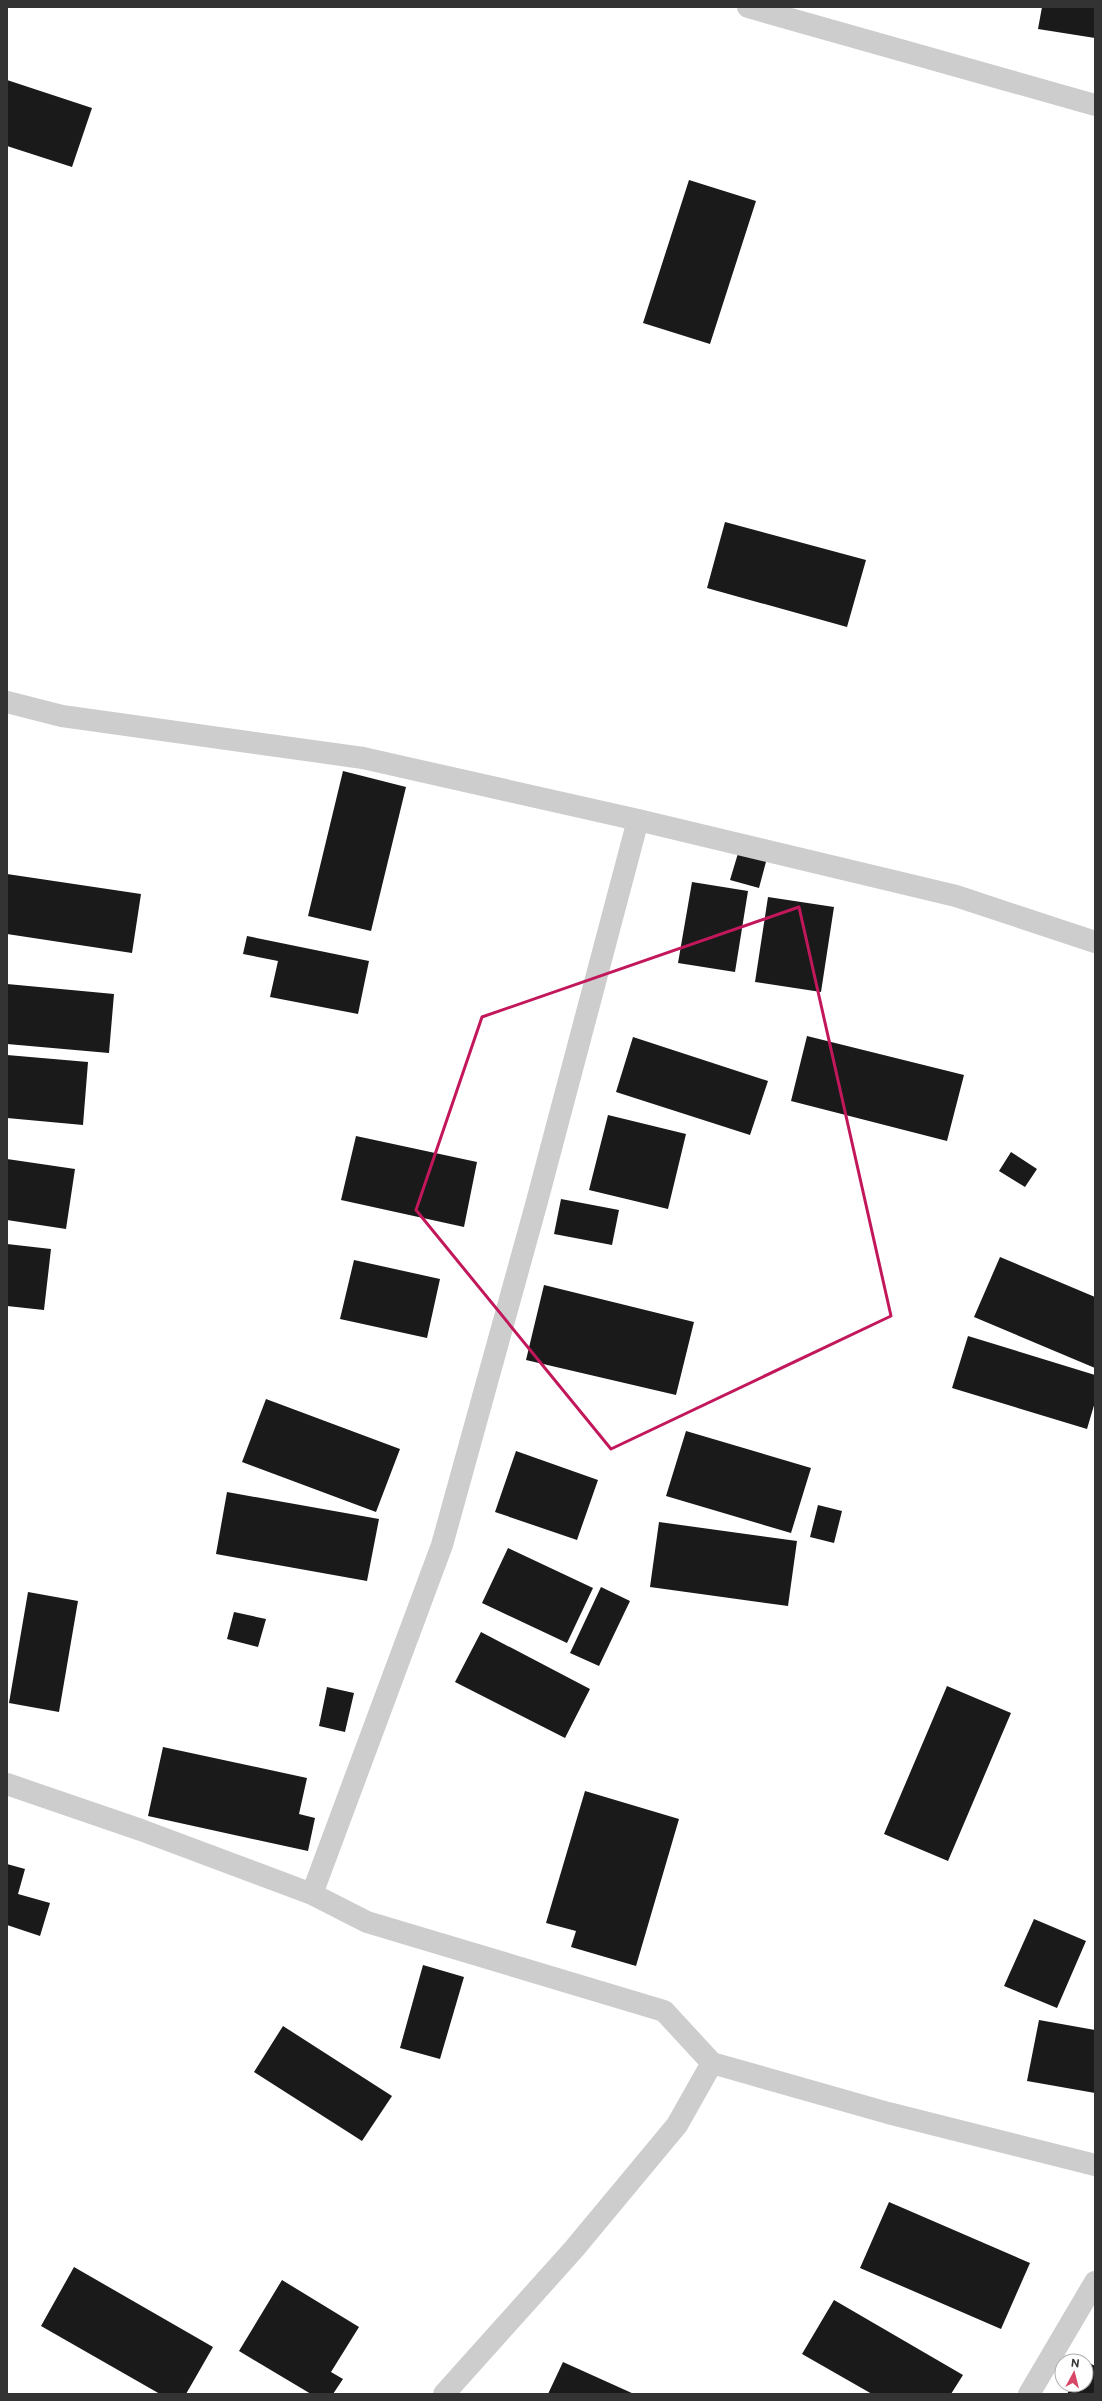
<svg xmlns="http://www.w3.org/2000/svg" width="1102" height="2401" font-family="'Public Sans',sans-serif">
	<rect width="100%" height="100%" fill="#fff"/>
	<path fill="#1a1a1a" d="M1042,7H1095V38L1038,29Z
		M7,80L92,108L72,167L7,146Z
		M689,180L756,201L710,344L643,323Z
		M725,522L866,560L847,627L707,588Z
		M343,771L406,787L371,931L308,916Z
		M739,850L767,858L759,888L730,880Z
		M7,874L141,894L132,953L7,934Z
		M692,882L748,891L735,972L678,963Z
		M768,897L834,907L821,992L755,982Z
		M247,936L369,961L358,1014L270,997L278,961L243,954Z
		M7,984L114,994L109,1053L7,1044Z
		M807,1036L964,1075L947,1141L791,1101Z
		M633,1037L768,1081L750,1135L616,1092Z
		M7,1055L88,1062L83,1125L7,1118Z
		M608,1115L686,1134L668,1209L589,1190Z
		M356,1136L477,1162L464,1227L341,1200Z
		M1011,1152L1037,1169L1025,1187L999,1171Z
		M7,1159L75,1169L66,1229L7,1220Z
		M561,1199L619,1210L612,1245L554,1234Z
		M7,1244L51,1249L44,1310L7,1306Z
		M1000,1257L1095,1297V1368L974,1317Z
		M354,1260L440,1279L427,1338L340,1319Z
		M544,1285L694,1322L676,1395L526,1360Z
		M968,1336L1095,1375V1402L1087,1429L952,1388Z
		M266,1399L400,1449L376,1512L242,1462Z
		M686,1431L811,1468L791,1533L666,1496Z
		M516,1451L598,1480L577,1540L495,1512Z
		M227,1492L379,1519L367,1581L216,1554Z
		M818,1505L842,1511L834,1543L810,1537Z
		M659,1522L797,1541L788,1606L650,1587Z
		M508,1548L593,1588L567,1643L482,1603Z
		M601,1587L630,1601L599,1666L570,1653Z
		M28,1592L78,1601L59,1712L9,1703Z
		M234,1612L266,1619L258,1647L227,1639Z
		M481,1632L590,1689L565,1738L455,1682Z
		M947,1686L1011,1713L948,1861L884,1834Z
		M327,1687L354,1693L345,1732L319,1726Z
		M163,1747L307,1778L299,1814L315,1818L308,1851L148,1816Z
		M585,1791L679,1819L636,1966L571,1947L576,1931L546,1923Z
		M7,1864L25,1869L18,1894L50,1903L40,1936L7,1925Z
		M1034,1919L1086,1941L1057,2008L1004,1986Z
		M423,1965L464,1977L440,2059L400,2048Z
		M1039,2020L1095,2030V2093L1027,2081Z
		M283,2026L392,2096L362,2141L254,2072Z
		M889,2202L1030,2263L1001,2329L860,2268Z
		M74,2267L213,2347L186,2394H160L41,2326Z
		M282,2280L359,2327L331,2372L343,2379L333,2394H311L239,2351Z
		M834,2300L963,2375L951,2394H872L802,2354Z
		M1086,2361L1095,2366V2394H1067L1072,2385H1086Z
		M563,2362L634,2394H548Z"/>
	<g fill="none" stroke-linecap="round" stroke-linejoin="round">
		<path stroke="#cdcdcd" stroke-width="22" d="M748,7L1095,105
			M7,702L62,716L363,758L638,820L956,896L1095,942
			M7,1784L141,1830L312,1894L367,1922L664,2011L712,2063L888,2113L1095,2165
			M312,1894L442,1545L536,1205L638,820
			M444,2394L574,2249L677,2125L712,2063
			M1029,2394L1095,2282"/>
	</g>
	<path fill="none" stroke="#c2185b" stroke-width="3" stroke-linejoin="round" d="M799,907L891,1316L611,1449L416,1210L482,1017Z"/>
	<rect width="1102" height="2401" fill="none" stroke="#333333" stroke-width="16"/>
	<g transform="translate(1074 2373) rotate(7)"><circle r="19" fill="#ffffff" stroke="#adadad"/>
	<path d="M0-3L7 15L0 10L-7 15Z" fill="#d64865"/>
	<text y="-6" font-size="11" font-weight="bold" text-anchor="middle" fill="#333333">N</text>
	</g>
</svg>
